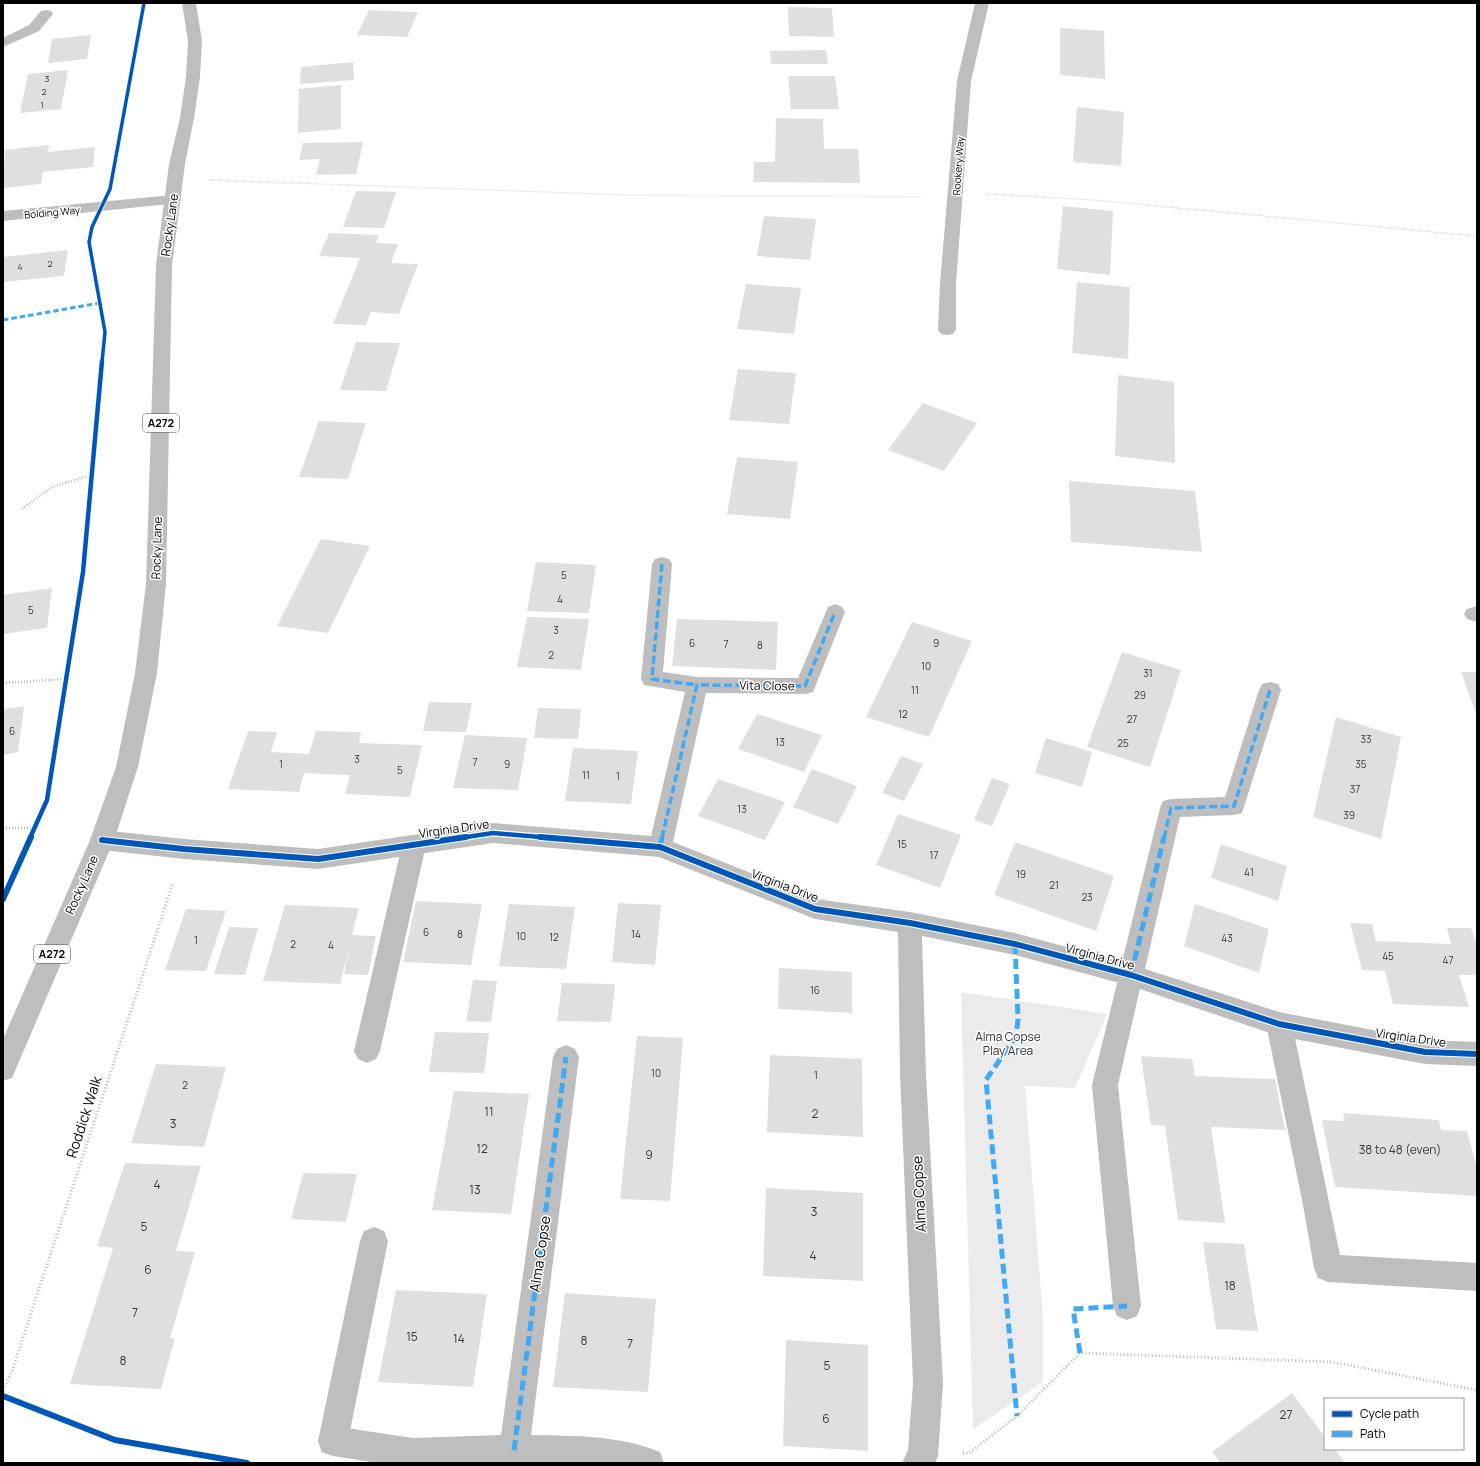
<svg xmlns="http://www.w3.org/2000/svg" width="1480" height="1466" font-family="Manrope,sans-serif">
	<rect width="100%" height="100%" fill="#fff"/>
	<path fill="#ebebeb" d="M961,992L1107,1014L1075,1088L1025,1086L1043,1318V1382L973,1429Z"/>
	<path fill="#dfdfdf" d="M788,7L832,8L834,37L789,36Z
		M369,10L418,12L407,37L357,35Z
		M1060,28L1104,31L1105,79L1060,75Z
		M91,35L87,59L48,63L52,39Z
		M826,50L828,64H771L770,51Z
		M353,62L354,80L300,84L301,67Z
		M68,70L61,109L20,113L28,74Z
		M788,76H835L839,109H791Z
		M341,85V129L298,133L299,89Z
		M1077,107L1124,112L1121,166L1073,162Z
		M776,118L823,119L824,149H858L860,183L753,182L754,162H775Z
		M363,142L356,174L316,175L320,159L299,160L303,143Z
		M49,145L48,152L95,147L93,167L43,172L41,184L3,188L5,150Z
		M356,191L396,192L384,228L343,227Z
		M1063,206L1113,211L1110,275L1057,269Z
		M764,216L816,219L810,260L757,256Z
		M329,233L379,235L376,243L398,244L391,263L418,264L399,314L371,312L366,325L333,324L360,258L319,256Z
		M68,250L64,276L3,282V257Z
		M1077,282L1130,287L1128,359L1072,353Z
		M746,284L801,288L794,334L737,329Z
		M356,342L400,343L386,391L340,390Z
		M738,369L796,373L789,424L729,420Z
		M1118,375L1174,382L1175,463L1115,456Z
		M923,403L977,423L944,471L888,450Z
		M319,421L366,423L348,479L299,477Z
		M737,457L798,462L790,519L727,514Z
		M1069,481L1195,491L1202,552L1071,542Z
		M321,539L370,546L328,633L277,626Z
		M536,562L596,565L589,613L527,611Z
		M52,588L47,628L3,634V595Z
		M527,617L589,619L581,670L517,667Z
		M677,619L778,622L776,670L672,666Z
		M912,622L972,641L929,737L866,717Z
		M1122,652L1181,670L1150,767L1087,747Z
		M1461,672H1477V716Z
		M429,702L472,703L466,732L423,731Z
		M24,706L18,752L3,755V709Z
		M538,708L581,709L578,739L534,738Z
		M757,714L822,735L804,772L738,749Z
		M1336,717L1401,737L1381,839L1313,817Z
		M248,731L277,732L271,752L309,754L316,731L361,732L359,743L422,745L410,797L345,794L350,775L323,774L304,773L299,792L228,789Z
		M465,735L527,738L518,790L453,788Z
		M1046,738L1092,752L1082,787L1035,773Z
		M573,748L638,751L631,804L565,801Z
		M901,756L923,764L904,801L882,793Z
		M812,769L857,786L838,824L793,807Z
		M992,778L1010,784L992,826L974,820Z
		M718,779L785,802L765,840L698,816Z
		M898,814L961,835L940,888L876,865Z
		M1015,842L1114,876L1096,931L994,895Z
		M1221,844L1287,866L1278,901L1211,878Z
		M416,901L482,904L471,965L403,962Z
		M618,903L661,905L655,965L612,962Z
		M509,904L575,907L566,969L499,966Z
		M1195,904L1269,929L1259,973L1184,946Z
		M285,905L359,908L352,935L376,936L368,975L344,974L349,949L340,984L263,981Z
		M186,909L226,911L206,971L165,970Z
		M1350,923L1372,924L1376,941L1451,944L1447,928H1471L1477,946V975H1459L1469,1007L1393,1004L1385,971L1362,970Z
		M229,927L258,928L245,975L214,974Z
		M779,968L852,972V1013L778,1009Z
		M473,980L497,981L491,1022L466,1021Z
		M562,983L615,984L611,1022L557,1021Z
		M435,1032L489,1033L484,1073L429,1072Z
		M637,1036L683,1038L670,1201L620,1199Z
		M770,1055L862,1059L863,1137L767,1132Z
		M1141,1056L1192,1059L1195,1076L1275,1079L1285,1130L1211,1127L1225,1223L1178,1220L1165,1126L1151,1125Z
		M156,1064L226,1067L204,1147L131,1143Z
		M454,1091L529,1094L511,1214L432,1210Z
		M1343,1113L1439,1120L1441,1130L1467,1131L1477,1168V1196L1335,1187L1322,1120L1345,1121Z
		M125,1163L201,1166L176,1251L195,1252L170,1338H175L161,1389L70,1384L113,1248L97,1246Z
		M303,1173L357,1174L346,1222L291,1219Z
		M766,1188L863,1193V1281L763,1276Z
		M1203,1242L1244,1244L1258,1331L1216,1329Z
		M396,1290L487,1294L473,1387L378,1382Z
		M565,1293L656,1299L648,1392L553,1387Z
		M786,1340L868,1345V1451L783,1446Z
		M1292,1393L1325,1437V1449H1335L1345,1463H1220L1212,1452Z"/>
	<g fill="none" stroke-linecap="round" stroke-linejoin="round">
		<path stroke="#b9b9b9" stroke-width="1.5" stroke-dasharray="0.5 1.5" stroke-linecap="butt" d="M208,180L629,195L923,197
			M987,194L1093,200L1477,236"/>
		<path stroke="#b9b9b9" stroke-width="2.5" stroke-dasharray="1 2" stroke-linecap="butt" d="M22,509L52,487L91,475
			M3,683L66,679
			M3,828H35"/>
		<path stroke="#b9b9b9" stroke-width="3" stroke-dasharray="1 2.5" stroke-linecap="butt" d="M3,1390L12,1371L173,883
			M963,1453H969L1017,1416L1080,1353L1332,1362L1477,1390"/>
		<path fill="#bebebe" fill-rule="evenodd" d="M1477,606V622L1467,619L1464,614L1467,609Z
			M414,835L422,838L426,845L380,1051L376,1059L367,1063L358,1059L354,1051L402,845L406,838Z
			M1131,964L1140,967L1143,975L1118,1085L1141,1306L1137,1316L1127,1320L1117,1316L1113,1306L1092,1085L1119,975L1122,967Z
			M1279,1012L1288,1016L1292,1024L1340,1255L1477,1263V1291L1328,1282L1318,1278L1314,1268L1303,1205L1266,1024L1270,1016Z
			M374,1227L384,1231L388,1241L348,1441L344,1452L333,1456L322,1452L318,1441L360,1241L364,1231Z"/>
		<path fill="#bebebe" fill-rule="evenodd" d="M975,3H989L971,81L956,284V330L953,334L947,335L941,334L938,330L940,284L957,81Z
			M46,10L51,11L53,14L39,31L3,47V38L29,25L41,11Z
			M173,195L179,197L181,200L179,203L3,221V211Z
			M662,557L669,559L672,564L663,672L697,677L798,678L828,607L835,604L842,607L845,612L813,692L805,694L706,693L673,842L816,899L910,912L1015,933L1122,962L1160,808L1163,801L1171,799L1225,797L1259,690L1262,684L1270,682L1278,684L1281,690L1242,813L1234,815L1180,817L1145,969L1279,1012L1425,1040L1477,1042V1066L1425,1064L1279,1036L1131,986L1015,955L922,936L926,1074L943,1383L938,1456L935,1463H902L908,1450L913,1383L900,1074L898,932L815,919L659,857L493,843L318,869L184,859L102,850L94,847L90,840L94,833L102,830L184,839L318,849L493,823L651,836L685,692L644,685L641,679L652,564L655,559Z
			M566,1045L575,1049L579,1057L531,1435C574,1436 619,1435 660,1452L664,1463H378L333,1456L322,1452L318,1441L322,1430L333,1426L413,1438L501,1435L553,1057L557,1049Z"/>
		<path fill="#bebebe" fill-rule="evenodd" d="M182,3H196L202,41L200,77L194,118L185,164L172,265L166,584L157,673L138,767L114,840L12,1078L3,1081V1039L90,840L116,767L135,673L146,584L156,265L169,164L180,118L186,77L188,41Z"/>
		<path stroke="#3fa9f5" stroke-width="3" stroke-dasharray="5.5 3" stroke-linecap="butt" d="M3,320L100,303"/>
		<path stroke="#3fa9f5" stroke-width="3.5" stroke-dasharray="8 3.5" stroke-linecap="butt" d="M662,564L652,679L697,685
			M662,838L697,685L805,686L835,612
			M1164,838L1171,808L1234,806L1270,690"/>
		<path stroke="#3fa9f5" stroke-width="5" stroke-dasharray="10 5" stroke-linecap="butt" d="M660,847L662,837
			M1015,944L1018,1019L1016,1036L986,1080L1017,1416
			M1131,975L1164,837
			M1080,1353L1073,1309L1127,1306
			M514,1450L566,1057"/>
		<defs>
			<path id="cycleway-far2" d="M102,362L105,332L89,242L92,227L110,189L144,3"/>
			<path id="cycleway-far1" d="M30,838L47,800L83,572L102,361
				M460,838L493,833L552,838"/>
			<path id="cycleway" d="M540,837L660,847L815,909L910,923L1015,944L1131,975L1279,1024L1425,1052L1477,1054
				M102,840L184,849L318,859L466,837
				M3,899L31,837
				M3,1396L115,1440L247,1463"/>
		</defs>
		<use href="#cycleway-far2" stroke="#fff" stroke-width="5"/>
		<use href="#cycleway-far1" stroke="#fff" stroke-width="7"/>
		<use href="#cycleway" stroke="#fff" stroke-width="8"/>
		<use href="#cycleway-far2" stroke="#0057b8" stroke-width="3.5"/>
		<use href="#cycleway-far1" stroke="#0057b8" stroke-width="4.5"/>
		<use href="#cycleway" stroke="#0057b8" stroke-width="6"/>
	</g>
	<g text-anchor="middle" stroke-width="3" stroke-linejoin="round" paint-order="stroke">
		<g font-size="9" fill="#383838">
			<text x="47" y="82">3</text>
			<text x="44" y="95">2</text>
			<text x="42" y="108">1</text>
			<text x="50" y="267">2</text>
			<text x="20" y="270">4</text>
		</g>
		<g font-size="10" fill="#000" stroke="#fff">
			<text transform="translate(958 166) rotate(-86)" y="4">Rookery Way</text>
			<text transform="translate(52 212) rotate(-5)" y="4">Bolding Way</text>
		</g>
		<g font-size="10" fill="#383838">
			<text x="564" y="579">5</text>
			<text x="560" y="603">4</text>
			<text x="31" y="614">5</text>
			<text x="556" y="634">3</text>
			<text x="692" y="647">6</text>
			<text x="936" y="647">9</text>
			<text x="726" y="648">7</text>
			<text x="760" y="649">8</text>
			<text x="551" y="659">2</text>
			<text x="926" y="670">10</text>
			<text x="1148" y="677">31</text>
			<text x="915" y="694">11</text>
			<text x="1140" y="699">29</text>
			<text x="903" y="718">12</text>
			<text x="1132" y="723">27</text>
			<text x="12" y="735">6</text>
			<text x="1366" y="743">33</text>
			<text x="780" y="746">13</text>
			<text x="1123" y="747">25</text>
			<text x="357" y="763">3</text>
			<text x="475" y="766">7</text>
			<text x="281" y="768">1</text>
			<text x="507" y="768">9</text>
			<text x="1361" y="768">35</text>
			<text x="400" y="774">5</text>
			<text x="586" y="779">11</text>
			<text x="618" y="780">1</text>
			<text x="1355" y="793">37</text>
			<text x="742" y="813">13</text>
			<text x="1349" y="819">39</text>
			<text x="902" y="848">15</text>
			<text x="934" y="859">17</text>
			<text x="1249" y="876">41</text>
			<text x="1021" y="878">19</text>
			<text x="1054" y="889">21</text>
			<text x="1087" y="901">23</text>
			<text x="426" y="936">6</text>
			<text x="460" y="938">8</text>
			<text x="636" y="938">14</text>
			<text x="521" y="940">10</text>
			<text x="554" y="941">12</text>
			<text x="1227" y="942">43</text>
			<text x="196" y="944">1</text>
			<text x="293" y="948">2</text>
			<text x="331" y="949">4</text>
			<text x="1388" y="960">45</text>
			<text x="1448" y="964">47</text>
			<text x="815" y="994">16</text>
			<text x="656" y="1077">10</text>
			<text x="816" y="1079">1</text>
			<text x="185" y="1089">2</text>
		</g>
		<g fill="#fff" stroke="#4c4c4c" stroke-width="1">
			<rect x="143" y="414" width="36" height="18" rx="3"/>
			<rect x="34" y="945" width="36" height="18" rx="3"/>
		</g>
		<g font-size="11" font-weight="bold" fill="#000">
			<text x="161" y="427">A272</text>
			<text x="52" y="958">A272</text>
		</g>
		<g font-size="12" fill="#000" stroke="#fff">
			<text transform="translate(170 225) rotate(-82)" y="4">Rocky Lane</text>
			<text transform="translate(157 548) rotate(-88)" y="4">Rocky Lane</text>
			<text transform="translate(767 686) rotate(1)" y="4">Vita Close</text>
			<text transform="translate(454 829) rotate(-8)" y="4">Virginia Drive</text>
			<text transform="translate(82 885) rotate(-66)" y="4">Rocky Lane</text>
			<text transform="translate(785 886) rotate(21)" y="4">Virginia Drive</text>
			<text transform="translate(1100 957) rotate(15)" y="4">Virginia Drive</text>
			<text transform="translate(1411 1038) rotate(8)" y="4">Virginia Drive</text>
		</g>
		<g font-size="12" fill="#323232" stroke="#fff">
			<text x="1008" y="1041">Alma Copse<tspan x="1008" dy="14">Play Area</tspan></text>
		</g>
		<g font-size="12" fill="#383838">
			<text x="489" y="1116">11</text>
			<text x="815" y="1118">2</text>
			<text x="173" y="1128">3</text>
			<text x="482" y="1153">12</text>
			<text x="1400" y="1154">38 to 48 (even)</text>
			<text x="649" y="1159">9</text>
			<text x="157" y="1189">4</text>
			<text x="475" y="1194">13</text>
			<text x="814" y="1216">3</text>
			<text x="144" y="1231">5</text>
			<text x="813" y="1260">4</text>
			<text x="148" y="1274">6</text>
			<text x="1230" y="1290">18</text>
			<text x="135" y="1317">7</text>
			<text x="412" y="1341">15</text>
			<text x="459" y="1343">14</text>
			<text x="584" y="1345">8</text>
			<text x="630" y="1348">7</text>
			<text x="123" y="1365">8</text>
			<text x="827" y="1370">5</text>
			<text x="1286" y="1419">27</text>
			<text x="826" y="1423">6</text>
		</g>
		<g font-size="14" fill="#000" stroke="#fff">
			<text transform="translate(84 1117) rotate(-72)" y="5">Roddick Walk</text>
			<text transform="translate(919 1194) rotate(-93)" y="5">Alma Copse</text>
			<text transform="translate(540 1254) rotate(-82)" y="5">Alma Copse</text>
		</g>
	</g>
	<rect width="1480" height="1466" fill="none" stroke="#000000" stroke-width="8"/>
	<rect x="1324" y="1398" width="140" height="52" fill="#ffffff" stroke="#999999"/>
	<rect x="1332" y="1411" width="20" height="6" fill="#0057b8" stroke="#999999"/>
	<text x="1360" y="1418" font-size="12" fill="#000000">Cycle path</text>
	<rect x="1332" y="1431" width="20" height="6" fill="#3fa9f5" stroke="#999999"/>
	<text x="1360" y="1438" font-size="12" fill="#000000">Path</text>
</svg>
